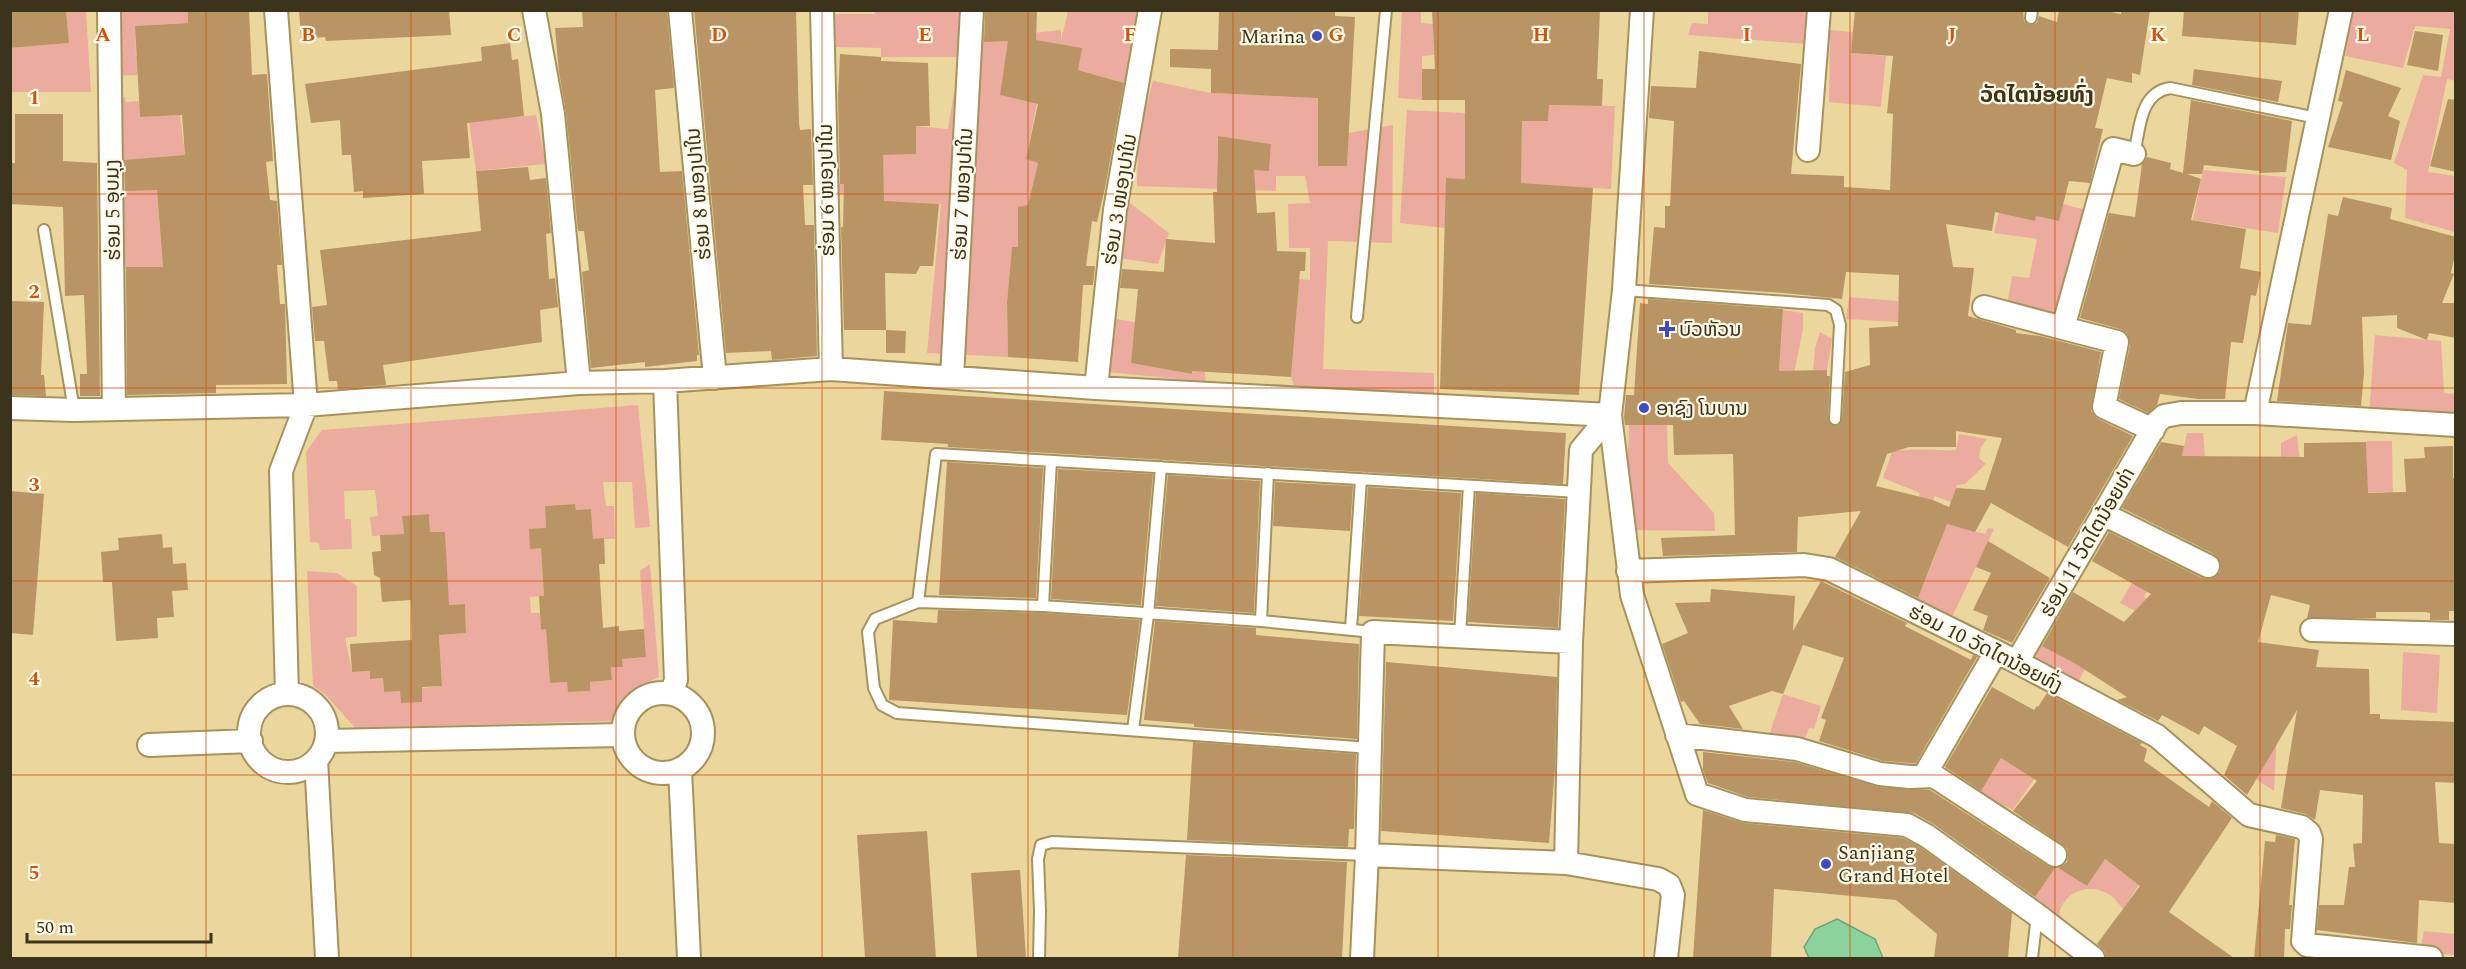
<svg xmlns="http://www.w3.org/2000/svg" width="2466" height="969" font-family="Spectral,'Noto Sans Lao',serif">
	<rect width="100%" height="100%" fill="#ebd79e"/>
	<path fill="#ebac9f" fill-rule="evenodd" d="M876,10L984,11V41H1023V34L1061,30V41L1068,11H1141L1131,85L1078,70L1005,66L1000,95L1037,103L1026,159L1038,163L1028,205L1018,208V247H1012L1007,302L1008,357L927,353L941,204L877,202L876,196L835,194L836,184L883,182V155L916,154V126L948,129L960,57H881V48L832,47V14H875Z
		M66,11H86L91,92H11V48L69,43Z
		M114,11H188V23L135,26L136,55L192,53L140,75L115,76Z
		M1402,11H1421V23L1433,24L1434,55L1422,56V100L1398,98Z
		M1708,11H1809L1806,44L1688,35L1692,23L1708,24Z
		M2352,11H2455V81L2447,79L2428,172L2455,176V232L2405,218L2407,170L2394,163L2423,75L2441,77L2450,29L2415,26L2403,68L2345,56Z
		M1830,30L1853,32L1851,53L1886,56L1881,107L1829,102Z
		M1153,81L1211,93L1257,95L1320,83L1318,104V166H1347L1348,133L1393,125L1392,243L1328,241L1323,369L1434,373V395L1294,385L1291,377L1298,294L1286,278L1310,280V248H1289L1288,204L1310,203L1305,176H1276V191L1137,186L1138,138ZM1218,136L1271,144L1269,170L1217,167Z
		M125,97L126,102L139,101L140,117L180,115L185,155L118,161L116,98Z
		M1549,105L1615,106L1611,189L1593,188L1445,228L1400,223L1407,110L1465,113L1521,165L1522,121H1548Z
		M536,115L546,164L476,171L469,122Z
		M2203,170L2286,177L2278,233L2193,220Z
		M139,189L157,190L163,267H123L118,192Z
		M1126,200L1169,233L1158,264L1118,258Z
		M2063,204L2090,211L2061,316L2038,309L2007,305L2012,276L2029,278L2037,239L1994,233L1999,212L2035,221L2036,216L2059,221Z
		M1849,297L1898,301V322L1846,319Z
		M1783,310L1803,313V329L1792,384L1778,386Z
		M1092,315L1135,322L1131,363L1192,374L1198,316L1206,382L1089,370Z
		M1820,332L1832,339L1827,370H1813L1815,348Z
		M2375,335L2441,341L2444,393L2455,394V418L2369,413Z
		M638,405L650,527L635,528L632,482H603L606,506H614L615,539H593L591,509L576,510L575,504L545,506L546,528L541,548L544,596L530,597L531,613H540L541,630L546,629L550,683L567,682L569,692L590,691V682L612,680L611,667H622V659L646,657L640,571L650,564L659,677C647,683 633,687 625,699C620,707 618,714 612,721L355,728L325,694L313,686L307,571L337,573L357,586V636L345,638L352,672L370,671V679L383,678L384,692L442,686L439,635L466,633L465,604L449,605L447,584L439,555L446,554L445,532H430L429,514L402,516L404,534L372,536L370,517L378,516L375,490L344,491L345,519H351L352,549L320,550L319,543L310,542L306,452L322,430Z
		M1629,425H1667L1668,463L1714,513L1715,531L1633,530L1627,478Z
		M2187,433H2203L2205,457L2177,478Z
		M1959,434L1987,439L1981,447L1979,458L1986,464L1965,484L1957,485L1951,502L1935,496L1927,511L1915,506L1920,493L1883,478L1892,452C1910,447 1937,451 1956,450Z
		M2297,435L2301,472H2281V443Z
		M2366,441H2392L2393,502L2385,492L2351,493L2349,468L2367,467Z
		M1946,524L1985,534L1988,528L1994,529L1952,617L1916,602L1934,559Z
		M2132,583L2148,591L2144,596L2152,604L2135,611L2120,603Z
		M2038,643L2085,668L2078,683L2034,663Z
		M2403,652L2440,655L2437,713L2401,710Z
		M1783,694L1821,706L1814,729L1809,728L1803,743L1769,735Z
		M2278,710L2274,791L2256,779Z
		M1939,728L1921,766L1889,770L1898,750L1918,759Z
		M2001,758L2034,779L2013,810L1979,793Z
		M2105,859L2139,885L2123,909C2119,904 2115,898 2110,895C2090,882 2064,891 2059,914L2070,926L2068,933L2031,902L2056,866L2063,867L2061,870L2087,886Z
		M2424,931L2455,934V955L2420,952Z"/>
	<path fill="#8bd29d" stroke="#73a276" stroke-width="1.5" d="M1837,919L1875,939L1883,958H1809L1804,947L1815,929Z"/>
	<path fill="#b99465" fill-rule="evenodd" d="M10,10H66L69,43L10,48Z
		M188,10H249L252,75L267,74L273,161L266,162L270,200L277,201L282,265H277L280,304H285L287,384L216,385V393L127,395L126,267H163L157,190L125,191L124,160L185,155L182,115L140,117L135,26L188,23Z
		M299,10H449L451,35L326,41L325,37L301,39Z
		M582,10H667L674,88L655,90L660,172L682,171L699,355H697V361L645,367V362L591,368L582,272L589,270L584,231H578L566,113L559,72L555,28L583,27Z
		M694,10H796L799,123L800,130L811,129L813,185H803L805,225H814L817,356L772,360L771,351L726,353Z
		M985,10H1037L1036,40L1082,48L1078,70L1124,83L1105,188L1097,222L1092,221L1086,266H1095L1093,285H1083L1078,362L1008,357L1007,302L1012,247H1018V207L1028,205L1038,163L1026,159L1038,104L1000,95L1008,41L984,42Z
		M1219,10H1335V16L1355,17L1347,166H1318V98L1211,93V69L1170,67V49L1218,50Z
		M1432,10H1600L1597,79H1603L1602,106L1549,105L1548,121H1522L1521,183L1593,188L1579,395L1440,389L1446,178L1465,179V100H1422V69H1435Z
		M1855,10H2023L2024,21L2031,25L2037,23L2039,16L2057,22L2059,10H2102L2121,14V10H2150L2140,75L2132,73V83L2107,78L2095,128L2103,129L2090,183L2069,181L2059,221L2036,216L2035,221L1995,212L1992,231L1946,224L1953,267L1974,268L1968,316L2016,330V333L2040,336L2101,352L2091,411L2098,419L2133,436L2068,547L1991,503L1975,532L1947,524L1918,598L1835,557L1861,511L1798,517L1797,552L1663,556L1661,538L1735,535L1733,454L1674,455L1673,425H1625L1624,418L1626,395H1634L1640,303L1648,304V299L1783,309L1779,371L1827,370V376H1830L1828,419L1834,426L1839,425L1842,419L1845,372L1870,365L1869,328L1898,326L1899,275L1846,272L1842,299L1784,293L1649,284L1654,227L1665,228V206H1670L1674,121L1649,118L1651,86L1696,88L1699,51L1801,64L1791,174L1844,176V187L1890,190L1893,114L1887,113L1893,56L1851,53ZM1956,431L2002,438L1985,490L1956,488L1949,507L1933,500L1876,486L1887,454L1909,447H1956Z
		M2184,10H2299L2296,45L2182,36Z
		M2415,31L2443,35L2438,71L2407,65Z
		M510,43L512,60L518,59L524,116L467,123L470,158L422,161L424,194L363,198V191L354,192L351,155H342L340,120L311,123L305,84L482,61L481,47Z
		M840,54L881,57V61L928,63L930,126H916V154L883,155L884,201L939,204L933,266H920L916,274L885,273L886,330H844L841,227H843L844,184H840L838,98Z
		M2194,69L2282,81L2278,102L2192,85Z
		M2346,70L2401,88L2388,116L2400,121L2391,160L2328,147L2343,102L2338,101Z
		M2448,99L2456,100V172L2430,166Z
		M2191,100L2292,121L2286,172L2259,173V171L2204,165L2202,174H2187L2201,179L2191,220L2246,229L2240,268L2261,272L2256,296L2251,295L2243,343L2231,342L2225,399H2198L2160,394L2157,405L2148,413L2119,399L2130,345L2127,333L2120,329L2080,318L2109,213L2135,217L2142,164L2147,157L2171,163L2170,169L2183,173Z
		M15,114H63V161L97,163L100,396H80V374H87L84,295L65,296L63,207L10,204V163H15Z
		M1218,136L1271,144L1269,171L1254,170L1257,213L1275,212L1277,251L1306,252L1305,271H1300L1291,377L1192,371V374L1131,363L1138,289L1120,288L1122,269L1164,272L1166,239L1215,243L1213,192H1217Z
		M528,167L530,180L546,178L551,233L546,234L549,279L555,278L558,307L540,310L542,342L383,365L386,385L338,389L337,381H329L324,341H315L312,307L327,305L320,250L481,231L476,171Z
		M2343,197L2392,208L2390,219L2456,237V250L2451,273L2454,274L2442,303H2456V338L2429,333L2427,340L2397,328V315L2362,317L2364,373L2361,406L2277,401L2288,323L2311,325L2328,214L2338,216Z
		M10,301L44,302L41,375H44L46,396L10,395Z
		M886,330L906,331L905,353H886Z
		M884,391L1566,433L1563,484L948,447V444L881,440Z
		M2161,442L2184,446L2182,456L2304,457V443L2366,442L2368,493L2406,492L2404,459L2425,458L2424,447L2453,446V478H2456V611H2449V620H2430V613L2425,612H2376V618H2307L2310,605L2271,595L2258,642L2319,650L2316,667L2369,669L2370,714H2380V719L2456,722V783L2435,782L2439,843L2456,844V903L2419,900L2417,943L2317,930L2319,905H2344L2349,867H2355L2353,844L2362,843L2363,795L2320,790L2315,820L2306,814L2281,808L2297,710L2247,795L2224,775L2237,746L2204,726L2199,735L2162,715L2158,721L2117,700L2127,697L2076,664L2042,646L2073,592L2124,622L2151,594L2092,561L2109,532L2202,578L2209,579L2220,572L2221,565L2214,554L2122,508Z
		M947,462L1043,468L1036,598L939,595Z
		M1058,469L1153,474L1141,605L1051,599Z
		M1168,475L1260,481L1254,613L1156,606Z
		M1275,482L1353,486L1350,531L1273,526Z
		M1368,487L1461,493L1453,621L1359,616Z
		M10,491L44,494L33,635L10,633Z
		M1476,493L1565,499L1558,628L1468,622Z
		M575,504L576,510L591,509L593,539L604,538L605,564H599L603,628L619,626V631L644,629L646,657L622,659L623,667H611L612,680L590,682V691L568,692L567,682L550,683L546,629L541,630L539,596H544L541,548L530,549L529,529L546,528L545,506Z
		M429,514L430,532H445L449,605L465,604L466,633L439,635L442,686L422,687V702L401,703L400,691L384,692L383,678L370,679V671L352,672L350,644L412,640L411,600L382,602L380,578L374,575L372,552L381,551L380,535L404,534L402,516Z
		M162,534L163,548L172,547L173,564L186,563L188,590L172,591L174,617L157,618L158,638L116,641L112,582H103L101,552L119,550L118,538Z
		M1988,541L2050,578L2012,643L1983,630L1988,616L1973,610L1991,573L1976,567Z
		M1821,581L1907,623L1905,626L1971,660L1973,655L1977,657L1916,763L1883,761L1819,741L1826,720L1821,718L1844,658L1803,645L1783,694L1772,691L1729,706L1743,729L1700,724L1684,701L1681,702L1662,644L1688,633L1675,603L1710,602L1711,589L1795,596L1793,631Z
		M938,610L1043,613L1140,620L1127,715L889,700L893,620L937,623Z
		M1155,621L1256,628V635L1359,644L1357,739L1194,727V724L1144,720Z
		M1386,662L1557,677L1555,768L1549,843L1381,831Z
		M1992,687L2034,710L2037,706L2038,707L2047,693L2142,743L2140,745L2147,749L2144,761L2209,807L2212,801L2232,818L2169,912L2234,958H2106L2105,952L2097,944L2140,886L2105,859L2087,886L2058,868L2067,862L2068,855L2067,848L2013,811L2037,781L2001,758L1981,791L1945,767Z
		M1193,742L1356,754L1354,829H1349L1348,847L1187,840Z
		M1703,752L1794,762L1879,787L1930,790L2048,866L2055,868L2035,897L1935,825L1914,813L1748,797L1708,783L1703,770Z
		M1703,810L1743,823L1903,838L1920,847L2012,913L2008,958H1934L1937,934L1896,900L1774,889L1771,958H1693Z
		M927,831L936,958H865L857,835Z
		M2276,835L2295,839L2289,905H2292L2290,929H2285L2284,958H2254L2265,841L2275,842Z
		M1186,855L1347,862L1342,958H1178Z
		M1020,870L1026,958H977L971,873Z"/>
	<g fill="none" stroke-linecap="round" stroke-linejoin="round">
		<defs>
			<path id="lane" d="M2031,18L2032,10
				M2134,154C2140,130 2139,93 2170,88L2317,118
				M44,230L74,410
				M1624,290L1828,305L1836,310L1840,325L1835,419
				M1357,317L1386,10
				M918,602L936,454L1578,492
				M1043,606L1051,461
				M1261,621L1268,473
				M1351,629L1361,479
				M1460,636L1469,486
				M1133,730L1148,615L1161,467
				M1370,748L897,713L882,705L874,688L868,632L875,619L918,602L1043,606L1261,621L1373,632
				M1039,958L1040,911L1038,859L1041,845L1052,842L1367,855
				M2032,958L2037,915"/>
			<path id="street" d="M109,10L114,409
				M276,10L306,405L281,471L287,694
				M534,10L553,114L579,383
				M680,10L715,378
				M822,10L831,369
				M1642,10L1624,290L1610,415L1632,595L1697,794L1745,810L1907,825L1927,836L2037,915L2093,958
				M1808,150L1819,10
				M2134,154L2113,149L2063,328L2117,342L2104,407L2153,430
				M1984,307L2063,328
				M952,377L972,10
				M665,381L676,680L671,694
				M1096,388L1115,210L1150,10
				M10,408L74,410L306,405L579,383L665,381L831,369L1096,388L1610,415
				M2255,413L2341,10
				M2103,514L2208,566
				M1628,571L1804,565L1829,569L2017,662L2157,736L2249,815L2302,827L2309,833L2311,839L2303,941L2307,945L2431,958
				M2312,630L2456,634
				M2017,662L2157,422L2164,416L2181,413H2255L2456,425
				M623 733a40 40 0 1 1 80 0a40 40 0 1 1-80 0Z
				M249 733a39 39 0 1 1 78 0a39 39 0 1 1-78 0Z
				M1677,735L1797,749L1880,774L1910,777L1934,776L2055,855
				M326,741L623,735
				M149,745L251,741
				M316,760L327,958
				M680,769L689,958
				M1924,776L1996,652
				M1367,855L1566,863L1658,879L1669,885L1673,895L1666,958
				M1566,863L1571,642L1581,450L1610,415
				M1362,958L1367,855L1373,632L1571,642"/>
		</defs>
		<use href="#lane" stroke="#a6935c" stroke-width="14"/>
		<use href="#street" stroke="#a6935c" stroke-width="26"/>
		<use href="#lane" stroke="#fff" stroke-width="10"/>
		<use href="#street" stroke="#fff" stroke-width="22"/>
	</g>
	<path fill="none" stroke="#ce530e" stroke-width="1.5" stroke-opacity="0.55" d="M206,10V958M411,10V958M616,10V958M822,10V958M1028,10V958M1233,10V958M1438,10V958M1644,10V958M1850,10V958M2055,10V958M2260,10V958M10,194H2456M10,388H2456M10,581H2456M10,775H2456"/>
	<g fill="#3d4cc0" stroke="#fff9e8" stroke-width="2">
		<circle cx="1317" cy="36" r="6"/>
		<path d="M1664 320h6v6h6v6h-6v6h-6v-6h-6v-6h6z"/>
		<circle cx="1644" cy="408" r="6"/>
		<circle cx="1826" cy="864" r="6"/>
	</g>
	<g text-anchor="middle" stroke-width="4.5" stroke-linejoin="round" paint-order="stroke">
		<g font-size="20" fill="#3b331c" stroke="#fff9e8" text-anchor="start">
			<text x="1305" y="43" text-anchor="end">Marina</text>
			<text x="1679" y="336">ບົວຫັວນ</text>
			<text x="1656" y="415">ອາຊົງ ໂນບານ</text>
			<text x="1838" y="859">Sanjiang<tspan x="1838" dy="23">Grand Hotel</tspan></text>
		</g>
		<g font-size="20" fill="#3b331c" stroke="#fff9e8">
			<text transform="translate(826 190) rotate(-91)" y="7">ຮ່ອມ 6 ໜອງປາໃນ</text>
			<text transform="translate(698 194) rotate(-95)" y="7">ຮ່ອມ 8 ໜອງປາໃນ</text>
			<text transform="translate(962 194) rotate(-87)" y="7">ຮ່ອມ 7 ໜອງປາໃນ</text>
			<text transform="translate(1119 199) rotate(-81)" y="7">ຮ່ອມ 3 ໜອງປາໃນ</text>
			<text transform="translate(112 210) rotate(-91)" y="7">ຮ່ອມ 5 ອຸບມຸງ</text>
			<text transform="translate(2087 542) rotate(-60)" y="7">ຮ່ອມ 11 ວັດໄຕນ້ອຍທ່າ</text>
			<text transform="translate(1986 648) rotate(27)" y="7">ຮ່ອມ 10 ວັດໄຕນ້ອຍທົ່ງ</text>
		</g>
		<g font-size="22" font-weight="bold" fill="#3b331c" stroke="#fff9e8">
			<text x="2037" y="102">ວັດໄຕນ້ອຍທົ່ງ</text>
		</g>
	</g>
	<g font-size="20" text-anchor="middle" font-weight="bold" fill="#ce530e" stroke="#fff9e8" stroke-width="4.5" stroke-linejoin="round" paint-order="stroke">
		<text x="103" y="41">A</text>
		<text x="308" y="41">B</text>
		<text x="514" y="41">C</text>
		<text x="719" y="41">D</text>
		<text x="925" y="41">E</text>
		<text x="1130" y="41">F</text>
		<text x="1336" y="41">G</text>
		<text x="1541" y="41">H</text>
		<text x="1747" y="41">I</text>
		<text x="1952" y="41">J</text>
		<text x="2158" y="41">K</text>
		<text x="2363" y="41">L</text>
		<text x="34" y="104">1</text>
		<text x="34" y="298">2</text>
		<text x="34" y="491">3</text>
		<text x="34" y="685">4</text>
		<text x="34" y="879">5</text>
	</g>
	<rect width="2466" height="969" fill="none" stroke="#3b331c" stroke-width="24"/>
	<path d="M27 933v9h184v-9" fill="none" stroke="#3b331c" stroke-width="3"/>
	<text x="36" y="933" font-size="18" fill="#3b331c" stroke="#fff9e8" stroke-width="4.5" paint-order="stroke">50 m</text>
</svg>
